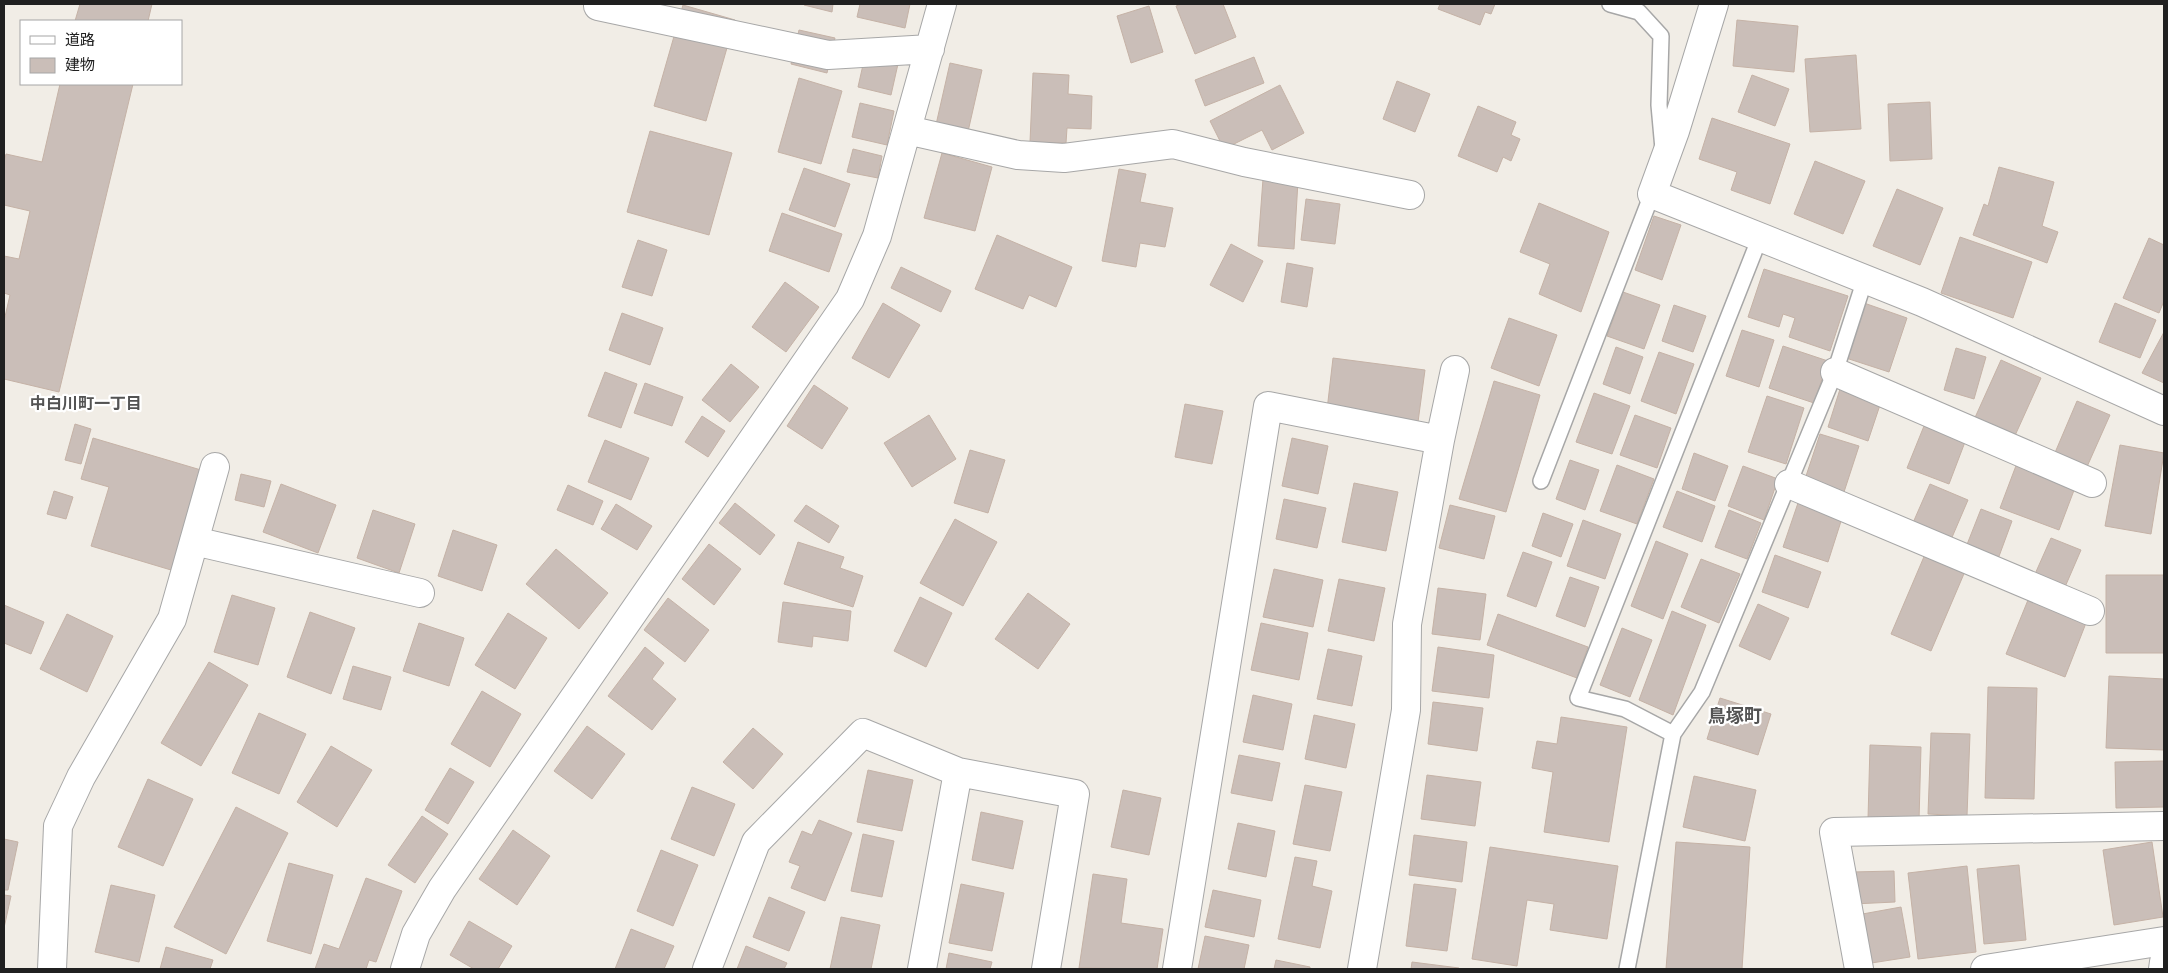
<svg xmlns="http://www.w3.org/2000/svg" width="2168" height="973" font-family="'Archivo Narrow','Noto Sans JP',sans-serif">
	<rect width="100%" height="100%" fill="#f1ede6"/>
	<path fill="#cabeb8" stroke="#c5b2a6" d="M80,4H152L148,21H75Z
		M804,4H833L832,12L804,5Z
		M860,4H910L905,28L857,17Z
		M1182,4H1223L1236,37L1195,54L1176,6Z
		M1440,4H1495L1491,14L1485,12L1480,25L1438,9Z
		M683,5L735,20L706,121L654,106Z
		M1149,6L1163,52L1131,63L1117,16Z
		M1737,20L1798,26L1794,72L1733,66Z
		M799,30L835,38L827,73L791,64Z
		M867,47L900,55L891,95L858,87Z
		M1856,55L1861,129L1810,132L1805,59Z
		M1254,57L1264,83L1205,106L1195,80Z
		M950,63L982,70L967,136L935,129Z
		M1033,73L1069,75L1068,94L1092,96L1091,129L1067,128L1066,143L1030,142Z
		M1752,75L1789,89L1775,126L1738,112Z
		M799,78L842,91L821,164L778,152Z
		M1397,81L1430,94L1415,132L1383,119Z
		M60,84H133L59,392L4,379V321L10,295L4,293V256L19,259L30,211L4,205V162L6,154L42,162Z
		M1280,85L1304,133L1272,150L1262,130L1224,149L1210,121Z
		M1930,102L1932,159L1890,161L1888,104Z
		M860,103L894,111L887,145L852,137Z
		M1478,106L1516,122L1511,135L1520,139L1511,161L1503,157L1497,172L1458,156Z
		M1712,118L1790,144L1770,204L1731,190L1737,172L1699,159Z
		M650,131L732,153L709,235L627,212Z
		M853,149L882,156L878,178L847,172Z
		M942,153L992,167L975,231L924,218Z
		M1815,161L1865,181L1843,234L1794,214Z
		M1999,167L2054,182L2042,226L2058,232L2047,263L1973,235L1984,204L1988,206Z
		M804,168L850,184L835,227L789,210Z
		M1119,169L1146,174L1140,202L1173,208L1165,247L1140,243L1136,267L1102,261Z
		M1263,179L1298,181L1294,249L1258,246Z
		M1897,189L1943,208L1920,265L1873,246Z
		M1306,199L1340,204L1335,244L1301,240Z
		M1539,203L1609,232L1581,312L1539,294L1550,264L1520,252Z
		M782,213L842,234L829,272L769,251Z
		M1654,216L1681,225L1662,280L1635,270Z
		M997,235L1072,267L1056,307L1029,295L1023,309L975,289Z
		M1960,237L2032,262L2013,318L1941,293Z
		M2149,238L2164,245V301L2159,313L2123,298Z
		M638,240L667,250L652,296L622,287Z
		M1231,244L1263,261L1243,302L1210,285Z
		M1287,263L1313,268L1307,307L1281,302Z
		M901,267L951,291L941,312L891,288Z
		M1764,269L1848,296L1830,351L1789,337L1795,318L1783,314L1779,327L1748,317Z
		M785,282L819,307L786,352L752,327Z
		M1623,292L1660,305L1644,349L1607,336Z
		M883,303L920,325L889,378L852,358Z
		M1864,303L1907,318L1889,372L1846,358Z
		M2115,303L2156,320L2140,358L2099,342Z
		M1674,305L1706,316L1693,352L1662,341Z
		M622,313L663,328L650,365L609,350Z
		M1509,318L1557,335L1539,386L1491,368Z
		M1742,330L1774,340L1759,387L1726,376Z
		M2164,332V383L2142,373Z
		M1783,346L1828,361L1814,403L1769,388Z
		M1616,347L1643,357L1630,394L1603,384Z
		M1956,348L1986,357L1974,399L1944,390Z
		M1659,352L1694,364L1676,414L1641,401Z
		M1333,358L1425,370L1418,422L1327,410Z
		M2001,360L2041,378L2013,440L1973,422Z
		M731,364L759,387L730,422L702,400Z
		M605,372L637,384L621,428L588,416Z
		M1494,381L1540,395L1506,512L1459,499Z
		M645,383L683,397L672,426L634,413Z
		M814,385L848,408L822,449L787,426Z
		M1841,386L1882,399L1868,441L1828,427Z
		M1594,393L1630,406L1612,454L1576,442Z
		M1767,396L1804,408L1786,464L1748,452Z
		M2077,401L2110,415L2086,469L2054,455Z
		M1185,404L1223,411L1212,464L1175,457Z
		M929,415L956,459L912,487L884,443Z
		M1635,415L1671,428L1657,468L1620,455Z
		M702,416L725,431L708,457L685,442Z
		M75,424L91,429L81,464L65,460Z
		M1924,426L1965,442L1949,484L1907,468Z
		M1820,434L1859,446L1844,492L1805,479Z
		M93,438L201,470L171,570L91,546L109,487L81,479Z
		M1292,438L1328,446L1318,494L1282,486Z
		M605,440L649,458L631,500L588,482Z
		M2120,445L2164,453L2151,534L2105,526Z
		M970,450L1005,460L988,513L954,503Z
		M1694,453L1728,466L1715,501L1682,489Z
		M1570,460L1599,470L1585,510L1556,499Z
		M2017,463L2076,485L2059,530L2000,508Z
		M1617,465L1654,479L1637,524L1600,511Z
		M1743,466L1778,479L1764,520L1728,506Z
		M241,474L271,481L264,507L235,500Z
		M1354,483L1398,492L1386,551L1342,542Z
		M281,484L336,505L318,553L263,532Z
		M1930,484L1968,500L1950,542L1912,525Z
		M568,485L603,501L593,525L557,510Z
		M54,491L73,497L66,519L47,514Z
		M1677,491L1715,506L1702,542L1663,527Z
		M1284,499L1326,508L1317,548L1276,539Z
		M1799,500L1843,515L1828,562L1783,547Z
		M735,503L775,535L760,555L719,523Z
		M616,504L652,526L637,550L601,529Z
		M806,505L839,526L829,543L794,521Z
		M1450,505L1495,516L1484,559L1439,548Z
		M1981,509L2012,521L1998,559L1966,547Z
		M373,510L415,524L399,573L357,558Z
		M1729,510L1761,523L1747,559L1715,547Z
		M1543,513L1573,524L1561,557L1532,546Z
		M955,519L997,542L963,606L920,583Z
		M1583,520L1621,534L1605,579L1567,566Z
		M453,530L497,545L482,591L438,576Z
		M2051,538L2081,550L2065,587L2035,574Z
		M1656,541L1688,554L1663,619L1631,606Z
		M798,542L844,557L840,568L863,576L853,607L784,584Z
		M709,544L741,569L714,605L682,579Z
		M556,549L608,593L579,629L526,584Z
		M1523,552L1552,562L1536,607L1507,596Z
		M1926,552L1966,569L1931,651L1891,634Z
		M1775,555L1821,572L1808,608L1762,592Z
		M1701,559L1740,574L1719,623L1681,607Z
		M1274,569L1323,580L1313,627L1263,617Z
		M2106,575H2164V653H2106Z
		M1570,577L1599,587L1585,627L1556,616Z
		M1339,579L1385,588L1374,641L1328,631Z
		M1438,588L1486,594L1480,640L1432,634Z
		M1028,593L1070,624L1038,669L995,639Z
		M232,595L275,608L258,665L214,652Z
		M920,597L952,613L926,667L894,651Z
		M668,598L709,630L685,662L644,630Z
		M2028,600L2086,623L2065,677L2006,654Z
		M783,602L851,611L848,641L813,636L812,647L778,642Z
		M1758,604L1789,618L1770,660L1739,646Z
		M4,605L44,622L31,654L4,643Z
		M1672,611L1706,625L1673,715L1639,700Z
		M310,612L355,628L331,694L287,677Z
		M508,613L547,638L515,689L475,665Z
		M67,614L113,636L87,692L40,669Z
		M1498,614L1588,647L1577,678L1487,645Z
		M419,623L464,638L449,686L403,671Z
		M1261,623L1308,633L1299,680L1251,670Z
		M1622,628L1652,640L1630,697L1600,685Z
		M645,647L664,663L652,679L676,699L652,730L608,696Z
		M1438,647L1494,655L1489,698L1432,691Z
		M1328,649L1362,656L1352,706L1317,699Z
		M209,662L248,685L201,766L161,743Z
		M353,666L391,677L381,710L343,699Z
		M2109,676L2164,679V750L2106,748Z
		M1988,687L2037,688L2034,799L1985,798Z
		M482,691L521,714L490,767L451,744Z
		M1253,695L1292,704L1283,750L1243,742Z
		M1720,698L1771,714L1758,755L1707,739Z
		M1433,702L1483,708L1477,751L1428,744Z
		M259,713L306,734L279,794L232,773Z
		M1314,715L1355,724L1346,768L1305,759Z
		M1561,717L1627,727L1609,842L1544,832L1553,772L1532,768L1537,741L1557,744Z
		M587,726L625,754L592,799L554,771Z
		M753,728L783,754L753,789L723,762Z
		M1931,733L1970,734L1967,816L1928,814Z
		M1870,745L1921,747L1919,821L1868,819Z
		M331,746L372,770L337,827L297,802Z
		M1239,755L1280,763L1272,801L1231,793Z
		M2164,761V807L2116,808L2115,762Z
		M450,768L474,782L448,824L425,810Z
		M868,770L913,780L902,831L857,822Z
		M1427,775L1481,782L1475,826L1421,819Z
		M1694,776L1756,790L1745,841L1683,827Z
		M148,779L193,799L163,866L118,847Z
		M1305,785L1342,792L1330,851L1293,844Z
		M692,787L735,804L714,856L671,839Z
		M1123,790L1161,798L1149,855L1111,847Z
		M236,807L288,833L226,954L174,927Z
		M981,812L1023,821L1013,869L972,860Z
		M422,816L448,834L415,883L388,865Z
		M819,820L852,833L825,901L791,888L800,866L789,862L802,831L812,835Z
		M1238,823L1275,831L1266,877L1228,869Z
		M513,830L550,856L517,905L479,879Z
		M863,834L894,841L882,897L851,891Z
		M1414,835L1467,842L1462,882L1409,875Z
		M4,839L18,842L8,890H4Z
		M1676,842L1750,847L1742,969H1666Z
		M2152,842L2163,917L2114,925L2103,850Z
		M1490,847L1618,866L1607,939L1550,930L1554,904L1527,900L1517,966L1472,959Z
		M661,850L698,865L673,926L637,911Z
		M1295,857L1317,861L1312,886L1332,891L1320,948L1278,939Z
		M289,863L333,875L311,954L267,941Z
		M2019,865L2026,940L1984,944L1977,869Z
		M1967,866L1976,952L1918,959L1908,873Z
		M1894,871L1895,902L1853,904L1852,872Z
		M1093,874L1127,879L1121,923L1163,929L1157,969L1079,968Z
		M366,878L402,891L376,962L369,960L366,969H315L324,944L339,949Z
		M961,884L1004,893L992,951L949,943Z
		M1414,884L1456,889L1447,951L1406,946Z
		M111,885L155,895L139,962L95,952Z
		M1213,890L1261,900L1254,937L1205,927Z
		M4,895L11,896L4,928Z
		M769,897L805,912L789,951L753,937Z
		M1901,907L1910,957L1865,964L1857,915Z
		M841,917L880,925L871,969H830Z
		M469,921L512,946L498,969H474L450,955Z
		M631,929L674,946L664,969H615Z
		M1205,936L1249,945L1244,969H1198Z
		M746,946L787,963L784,969H737Z
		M166,947L213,960L210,969H160Z
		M949,953L992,962L990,969H946Z
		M1276,960L1310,967V969H1274Z
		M1412,962L1459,968V969H1411Z"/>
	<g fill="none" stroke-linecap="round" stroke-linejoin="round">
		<defs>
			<path id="service" d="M1610,4L1639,12L1661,36L1659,105L1663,149
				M1541,481L1652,194
				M1673,734L1625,709L1578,698L1760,237
				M1627,969L1673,734L1702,692L1835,372L1865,279"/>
			<path id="minor" d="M1714,4L1675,131L1652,194L1922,302L2164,411
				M598,6L828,55L930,49
				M907,130L1018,155L1064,158L1173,144L1244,162L1410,195
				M1835,372L2092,483
				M1789,484L2090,611
				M194,541L420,593
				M52,969L58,826L81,777L172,619L215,467
				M405,969L416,934L442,889L850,299L877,236L942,4
				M707,969L756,842L863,733L958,772L1075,794L1046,969
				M922,969L958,772
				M1177,969L1268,406L1440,440
				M1362,969L1406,710L1407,624L1440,440L1455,370
				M1859,969L1834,832L2164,826
				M1985,969L2164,941
				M2163,969L2164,962"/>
		</defs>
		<use href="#service" stroke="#a7a7a7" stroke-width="18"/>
		<use href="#minor" stroke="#a7a7a7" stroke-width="30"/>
		<use href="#service" stroke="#fff" stroke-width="15"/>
		<use href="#minor" stroke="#fff" stroke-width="28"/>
	</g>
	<g text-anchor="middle" stroke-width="4.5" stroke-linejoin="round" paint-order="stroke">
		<g font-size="16" font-weight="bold" fill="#535353" stroke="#fff">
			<text x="86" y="409">中白川町一丁目</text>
		</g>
		<g font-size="18" font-weight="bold" fill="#535353" stroke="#fff">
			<text x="1735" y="722">鳥塚町</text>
		</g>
	</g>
	<rect width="2168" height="973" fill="none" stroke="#202020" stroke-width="10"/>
	<rect x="20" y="20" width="162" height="65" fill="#ffffff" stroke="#a6a6a6"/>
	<rect x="30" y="36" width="25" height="8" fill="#ffffff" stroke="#a6a6a6"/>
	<text x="65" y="45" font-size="15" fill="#202020">道路</text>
	<rect x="30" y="58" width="25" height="15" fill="#cabeb8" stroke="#a6a6a6"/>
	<text x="65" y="70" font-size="15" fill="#202020">建物</text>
</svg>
